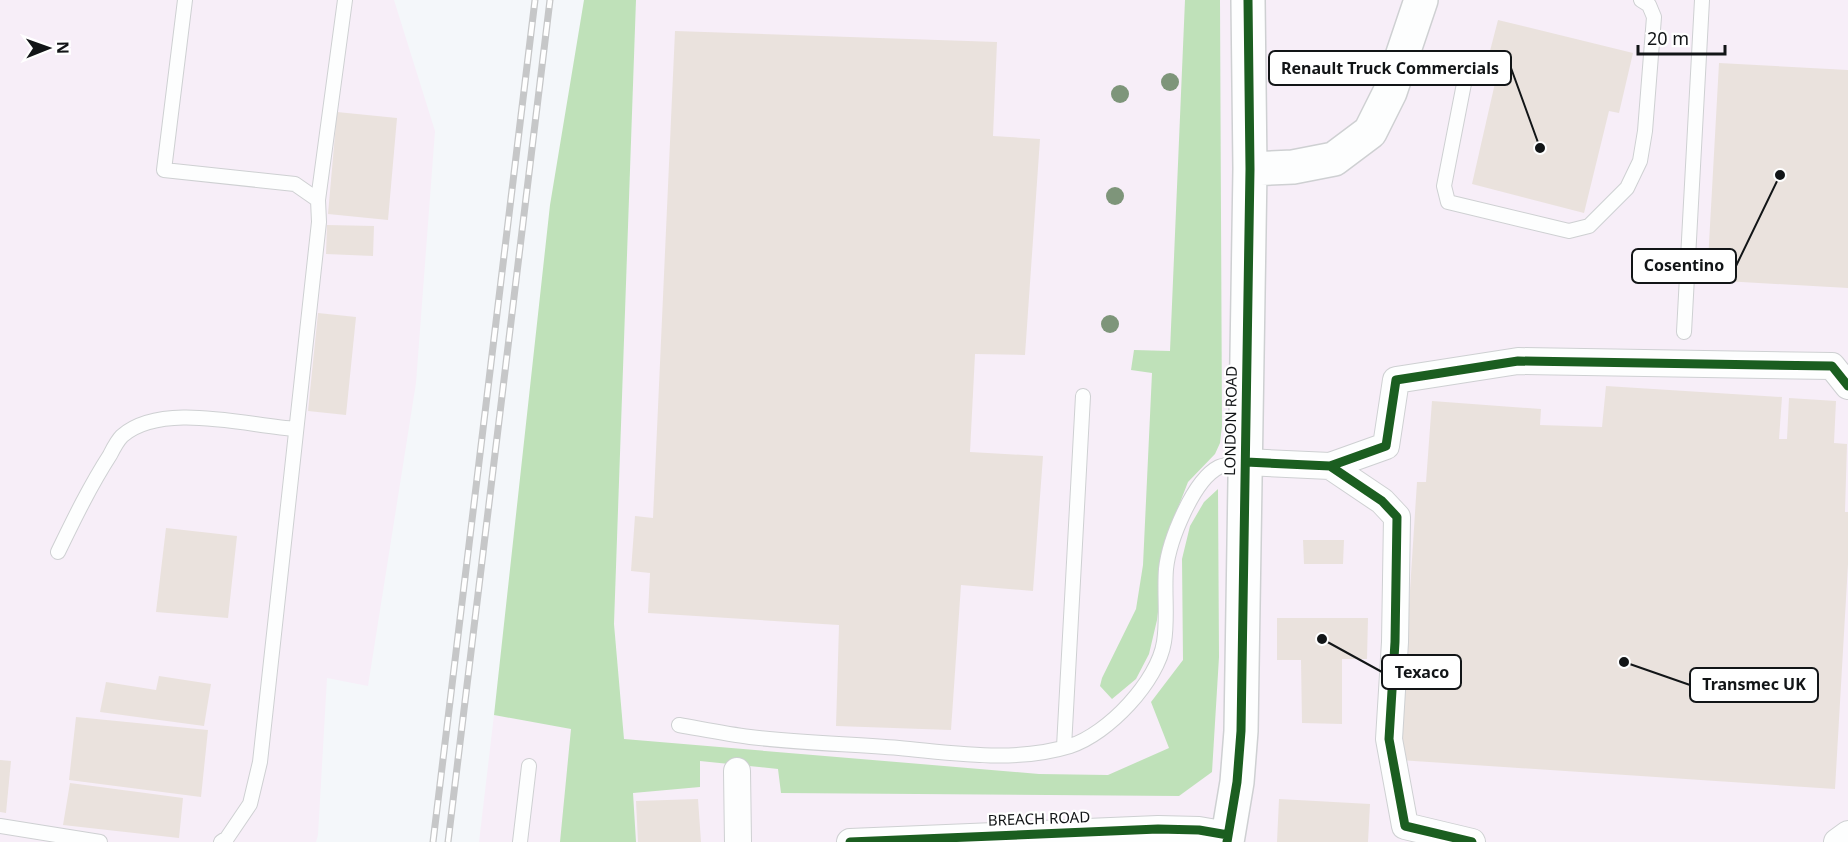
<svg xmlns="http://www.w3.org/2000/svg" width="1848" height="842" font-family="'Noto Sans',sans-serif">
	<rect width="100%" height="100%" fill="#f4f7fa"/>
	<path fill="#f7eef8" d="M0,0H394L435,131L416,383L368,686L327,678L318,835L316,842H0Z
		M636,0H1848V842H479L494,715L624,738L614,624Z"/>
	<path fill="#bfe1b9" d="M584,0H636L614,624L624,739L1039,774L1108,775L1169,748L1151,702L1183,660L1182,559L1190,526L1204,502L1218,489L1219,657L1212,772L1179,796L781,793L778,769L700,761V787L633,793L636,842H560L571,729L494,715L550,205Z
		M1185,0H1220L1222,426L1220,443L1215,454L1188,482L1174,518L1165,554L1157,620L1149,654L1136,679L1112,699L1100,686L1102,678L1136,609L1143,565L1152,373L1131,370L1134,350L1170,351Z"/>
	<path fill="#eae2dd" d="M1498,20L1633,53L1619,113L1609,111L1584,213L1472,184L1495,83L1483,78Z
		M675,31L997,42L993,136L1040,139L1025,355L975,354L970,452L1043,456L1033,591L961,585L951,730L836,726L839,625L648,613L650,573L631,571L635,516L653,518Z
		M1719,63L1848,70V288L1707,280Z
		M337,112L397,118L388,220L328,214Z
		M327,225L374,226L373,256L326,254Z
		M318,313L356,317L346,415L308,411Z
		M1606,386L1782,397L1779,439H1787L1789,398L1836,401L1834,443L1847,444L1845,512H1848V564L1835,789L1399,760L1417,482H1426L1432,401L1541,409L1540,425L1602,427Z
		M166,528L237,536L228,618L156,612Z
		M1303,540H1344L1343,564H1304Z
		M1277,618H1368L1367,659H1342V724L1302,723L1301,660H1277Z
		M159,676L211,684L204,726L100,712L106,682L156,690Z
		M76,717L208,730L201,797L69,780Z
		M0,760L11,761L6,813L0,812Z
		M70,783L183,798L179,838L63,825Z
		M698,799L701,842H638L636,801Z
		M1279,799L1370,804L1368,842H1277Z"/>
	<g fill="none" stroke-linecap="round" stroke-linejoin="round">
		<defs>
			<path id="service" d="M185,0L164,170L295,184L318,200
				M1469,58L1444,186L1448,202L1569,231L1589,226L1627,188L1640,161L1645,131L1654,17L1649,5L1641,0
				M1684,332L1702,0
				M58,552C74,519 90,486 110,455C113,449 117,441 122,436C162,401 248,426 296,429
				M679,725C702,729 726,734 750,737C799,743 850,744 899,748C955,753 1015,763 1070,746C1108,734 1158,681 1164,642C1168,618 1164,593 1166,569C1169,541 1193,480 1219,467C1227,464 1238,464 1246,462
				M1064,747L1083,396
				M0,826L100,842
				M221,842L227,838L250,804L260,762L319,222L318,200L345,0
				M520,842L529,766"/>
			<path id="minor" d="M1246,462L1330,466L1386,446L1396,380L1518,361L1832,366L1848,386
				M1330,466L1382,501L1397,517L1395,642L1389,739L1405,826L1472,842
				M737,771L738,842
				M850,842L1158,829L1199,830L1228,835
				M1837,842L1848,834"/>
			<path id="tertiary" d="M1250,169L1293,167L1334,159L1370,132L1390,92L1421,0
				M1227,842L1237,782L1241,731L1250,169L1248,0"/>
		</defs>
		<use href="#service" stroke="#ced0d2" stroke-width="16"/>
		<use href="#minor" stroke="#ced0d2" stroke-width="28"/>
		<use href="#tertiary" stroke="#ced0d2" stroke-width="36"/>
		<use href="#service" stroke="#fdfefe" stroke-width="14"/>
		<use href="#minor" stroke="#fdfefe" stroke-width="26"/>
		<use href="#tertiary" stroke="#fdfefe" stroke-width="33"/>
		<defs>
			<path id="rail" d="M433,842L535,0
				M448,842L550,0"/>
		</defs>
		<use href="#rail" stroke="#c6c7c8" stroke-width="7"/>
		<use href="#rail" stroke="#fff" stroke-width="4.5" stroke-dasharray="14" stroke-linecap="butt"/>
		<defs>
			<path id="cycleway" d="M1246,462L1330,466L1386,446L1396,380L1518,361L1832,366L1848,386
				M1330,466L1382,501L1397,517L1395,642L1389,739L1405,826L1472,842
				M850,842L1158,829L1199,830L1228,835
				M1227,842L1237,782L1241,731L1250,169L1248,0"/>
		</defs>
		<use href="#cycleway" stroke="#fff" stroke-width="13"/>
		<use href="#cycleway" stroke="#1b5e20" stroke-width="9"/>
	</g>
	<g fill="#7e957a">
		<circle cx="1170" cy="82" r="9"/>
		<circle cx="1120" cy="94" r="9"/>
		<circle cx="1115" cy="196" r="9"/>
		<circle cx="1110" cy="324" r="9"/>
	</g>
	<g text-anchor="middle" stroke-width="4.5" stroke-linejoin="round" paint-order="stroke">
		<g font-size="15" fill="#121517" stroke="#fff">
			<text transform="translate(1231 421) rotate(-89)" y="5">LONDON ROAD</text>
			<text transform="translate(1039 819) rotate(-2)" y="5">BREACH ROAD</text>
		</g>
	</g>
	<path fill="none" stroke="#121517" stroke-width="2" d="M1540 148L1511 68M1780 175L1736 266M1322 639L1382 672M1624 662L1690 685"/>
	<g fill="#121517" stroke="#fff" stroke-width="2">
		<circle cx="1540" cy="148" r="6"/>
		<circle cx="1780" cy="175" r="6"/>
		<circle cx="1322" cy="639" r="6"/>
		<circle cx="1624" cy="662" r="6"/>
	</g>
	<g fill="#fff" stroke="#121517" stroke-width="2">
		<rect x="1269" y="51" width="242" height="34" rx="6"/>
		<rect x="1632" y="249" width="104" height="34" rx="6"/>
		<rect x="1382" y="655" width="79" height="34" rx="6"/>
		<rect x="1690" y="668" width="128" height="34" rx="6"/>
	</g>
	<g font-size="16" text-anchor="middle" font-weight="bold" fill="#121517">
		<text x="1390" y="74">Renault Truck Commercials</text>
		<text x="1684" y="271">Cosentino</text>
		<text x="1422" y="678">Texaco</text>
		<text x="1754" y="690">Transmec UK</text>
	</g>
	<g transform="translate(48 48) rotate(89)" stroke="#ffffff" stroke-width="4.5" paint-order="stroke">
	<path d="M0-4.5L10 22L0 15L-10 22Z" fill="#121517"/>
	<text y="-9" font-size="16" font-weight="bold" text-anchor="middle" fill="#121517">N</text>
	</g>
	<path d="M1638 45v9h87v-9" fill="none" stroke="#121517" stroke-width="3"/>
	<text x="1647" y="45" font-size="18" fill="#121517" stroke="#ffffff" stroke-width="4.5" paint-order="stroke">20 m</text>
</svg>
